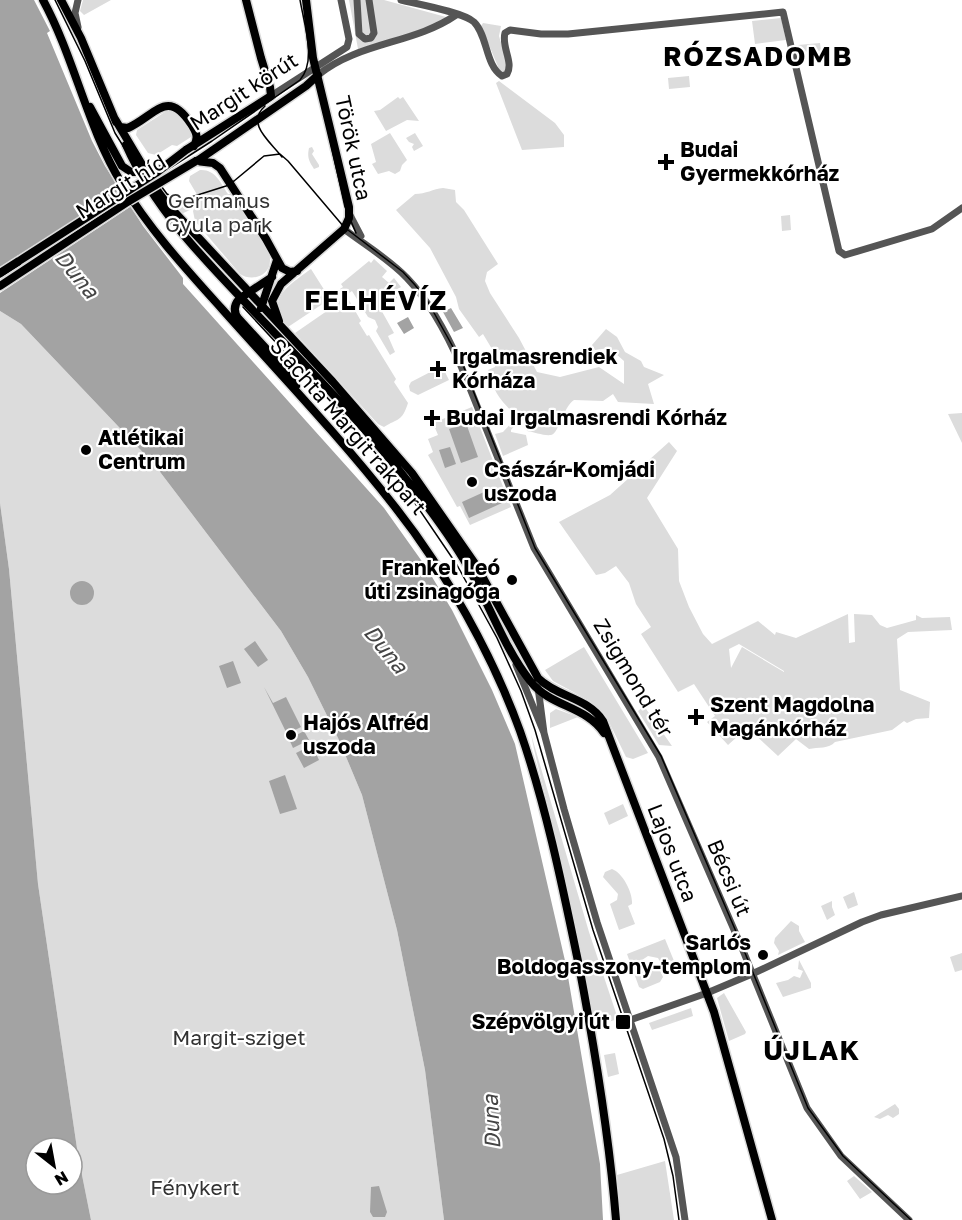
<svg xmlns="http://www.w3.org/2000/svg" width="962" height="1220" font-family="'Golos Text',sans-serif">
	<rect width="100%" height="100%" fill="#fff"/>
	<path fill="#dcdcdc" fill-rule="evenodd" d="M83,0H111L84,15L80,11Z
		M349,0H384L446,17C433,30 377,43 358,49Z
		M781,18L786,40L755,44L752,21Z
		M483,23L501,26L499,36L508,66L505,71L502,72L499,69L481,26Z
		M820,43L821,51L827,50V54L823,55V58L812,60L809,51L800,53L798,45Z
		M689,76L690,87L669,89L668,78Z
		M499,81L555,123L564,135V147L522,150L496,83Z
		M398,97L400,99L403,97L419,121L407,120L386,131L374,111L380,110Z
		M168,110L177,113L192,134L191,137L177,146L172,145L156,155L148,153L136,135L137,130Z
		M390,133L407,160L402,165L400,171L395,174L389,171L378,174L372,164L376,162L371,144Z
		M415,133L423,146L414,151L412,147L414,144L409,142L406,138Z
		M312,147L314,151L312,154L319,165V167L314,169C309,161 307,158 309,148Z
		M200,170C215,169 220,182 228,194H232C240,207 270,246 270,259C271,276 252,282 240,274L195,221L193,211L199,198L189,181L190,176Z
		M443,188L455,190L456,202L464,210L498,264L487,272L485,281L490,293L519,338L537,372L560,377L599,367L624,384V361L609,348L595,350L592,345L606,329L617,337L625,352L641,361L644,367L664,375L648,384L654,404L618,402L613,394L603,401L574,400C563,407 559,434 551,435C544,436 534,432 527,431L524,420L520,419L511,430V432L526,435L528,445L503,456L495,434L503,432L517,417C499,398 495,395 488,370L495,367L498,359L483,334L479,337L459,309L456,297L430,248L396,210L415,194C426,194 433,189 443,188Z
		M165,195L178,202L189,201L190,210L181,214Z
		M790,215L791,230L782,231L781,216Z
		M374,259L387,271L382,277L389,283L394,278L401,287L394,291L397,298L380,308L394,333L388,336L395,352L390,355L376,331L378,327L375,320L368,317L352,291L346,295L361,321L359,323L367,336L369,335L396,379L394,382L408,403C402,422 398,418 384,427L378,424L295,333L337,304L345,295L340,289L343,287L341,284L369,261L371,263Z
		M311,269L330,299L288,327C263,300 289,285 311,269Z
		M0,311L21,324L154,464L281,631L308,677L339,740L362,795L397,930L425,1070L444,1220H91L78,1155L38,884L9,569L0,503Z
		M442,366L449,380L418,395L410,391L409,386L411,382Z
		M472,407L511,507L470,525L460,506L457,507L428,455L433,452L428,439L438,435L433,423Z
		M962,413V443L948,414Z
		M669,442L677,451L647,498L678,549L679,581L689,607L703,634L712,644L758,621L775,635L776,632L796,638L848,614L849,643L855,642L854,614L872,615L880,625L887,628L916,620V615L922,618L950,617L952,630L908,632L897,639L900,690L930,702L929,718L916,719L907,723L904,721L892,730L835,742C829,749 818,747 809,749L796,739L778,756L753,733L749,726L728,745L707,722L715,716L694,684L678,692L641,634L651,627L636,604L629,583L616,566L605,573L596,575L559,522L610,495ZM739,644L784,671V672L742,647L731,668L729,649Z
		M584,647L648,753L633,759L626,757L606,716L590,701L553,681L545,670Z
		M644,706L672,746L659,745L638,711Z
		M556,709L578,717L550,728V713Z
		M531,734L589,932L618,1019L595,1026C583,961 567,897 554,833C548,800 537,768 531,734Z
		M623,804L628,816L609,825L604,813Z
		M612,869C623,873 633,893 632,904L628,906L635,924L619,930L610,904L617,900L618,894L603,877L605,872Z
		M854,892L858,905L848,909L843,897Z
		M832,901V907L835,915L827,920L821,906Z
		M791,921L799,926V931L805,942L778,955L779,951L774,943L775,938Z
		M665,939L679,973L678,976L665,971L658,958L648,956L642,960L644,964C653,963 660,968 663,977L660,982L643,989L639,987L627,954Z
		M962,953V970L955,972L950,957Z
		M799,960L811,983V988L783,997L776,983L788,980L794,976L800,978L803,971L798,969Z
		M724,993L746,1032L745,1034L729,1041L717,998Z
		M691,1008L693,1016L652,1030L649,1023Z
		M615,1053L619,1074L608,1077L604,1055Z
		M895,1104L899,1109V1114L893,1118L888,1115L880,1119L874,1117Z
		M665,1161L674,1220H621L617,1175Z
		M854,1176L872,1192L860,1199L847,1181Z"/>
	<path fill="#a3a3a3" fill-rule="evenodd" d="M0,0H34L50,31L47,33L92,141L105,166L143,226L183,278V284L384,508L426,567L452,610L492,690L515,744L566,965L600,1164L603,1220H444L425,1070L397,930L362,795L339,740L308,677L281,631L154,464L21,324L0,311Z
		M451,308L463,328L454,332L443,312Z
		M408,317L414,328L404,334L397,323Z
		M466,423L478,457L461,463L449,429Z
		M450,447L456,464L445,468L439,450Z
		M495,487L502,503L469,518L462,502Z
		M0,503L9,569L38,884L78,1155L91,1220H0ZM36,1148H72V1184H36Z
		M70 593a12 12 0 1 1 24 0a12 12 0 1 1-24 0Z
		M255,641L268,660L258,667L244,649Z
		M233,661L241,683L227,688L219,666Z
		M264,687L273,703L286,697L301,727L287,734Z
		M304,731L309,740L293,748L289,739Z
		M312,745L319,760L304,768L296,753Z
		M285,775L297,809L280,814L269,781Z
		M379,1186L387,1212L385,1217H373L370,1212L371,1187Z"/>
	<path fill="#fff" d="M123,189L133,205L0,293V267Z"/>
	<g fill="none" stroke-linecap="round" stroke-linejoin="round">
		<defs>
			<path id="major" d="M43,0C75,59 87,127 122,184C150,230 186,269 222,309C280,374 341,438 395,507C445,570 493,656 520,731C546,805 563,889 579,966C595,1050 609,1134 616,1220
				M61,0L81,38L116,122
				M90,107L122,166L131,172H142
				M115,119L159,193L168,205L333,382L412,473L476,565L538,678C557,697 589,698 603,721L714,1012L772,1220
				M120,127L128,128C156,115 167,88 191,124C196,132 199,137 194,146
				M126,145C157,215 213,268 265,323C312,372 360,421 402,474C427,505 453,539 472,574C491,609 506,651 531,682C551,707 586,706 604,733
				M186,150L271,96L270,87L261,58L246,0
				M196,161L213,163L220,168L266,239L282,268L290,272L297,271
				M197,161L306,86L318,75
				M0,273L19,261
				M272,277L239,299C234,305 233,311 238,318L283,367L296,386
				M0,286L129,201
				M261,308L277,260
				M279,321L272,301L281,284L344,229L349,218V207L313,58L306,0"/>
		</defs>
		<use href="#major" stroke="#dbdbdb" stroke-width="11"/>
		<path stroke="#555" stroke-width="7" d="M357,0L359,34L365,39L371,38L374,33L369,0
			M401,0C417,4 463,12 474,22C488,36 485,65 502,76L507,74C514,62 501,47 505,33L510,30L541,34H568L783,12L839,251L845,255L932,229L962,208
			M78,27L75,13L78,0
			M318,75C358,42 414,44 456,15
			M271,96L347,47L349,39L341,0
			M350,215L361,236
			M344,229C365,245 389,259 407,278C430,302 448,336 461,366L534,548L659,757L742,948L807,1108L841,1156L909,1220
			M516,665L544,733L564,809L597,922L676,1157L685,1220
			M538,687L544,733
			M630,1020L707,993L752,974L862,922L881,915L962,896"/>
		<use href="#major" stroke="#000" stroke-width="8"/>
		<path stroke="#000" stroke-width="1.5" d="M55,0L85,61L115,133L125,149L147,167L167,194L176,198L185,199L226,186L234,181L264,156L280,154L288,161L344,227L403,272L415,285L428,302L463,365L535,548L661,756L743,948L808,1108L843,1156L911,1220
			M312,59L345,207L356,233
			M265,106C245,124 271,142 282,157
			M0,277L212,141L300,80C317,61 304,24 300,0
			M243,307L346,418L404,487L457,565L497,638L521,691L535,730L593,930L664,1139L673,1176L679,1220"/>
		<defs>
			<path id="major-bridge" d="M129,201L196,161
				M19,261L156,173L186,150"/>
		</defs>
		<use href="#major-bridge" stroke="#dbdbdb" stroke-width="11" stroke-linecap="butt"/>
		<use href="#major-bridge" stroke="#000" stroke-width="8"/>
	</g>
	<g fill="#000" stroke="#fff" stroke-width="2">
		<path d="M663 153h6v6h6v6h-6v6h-6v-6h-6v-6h6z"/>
		<path d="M435 360h6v6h6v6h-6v6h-6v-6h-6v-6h6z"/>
		<path d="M429 409h6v6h6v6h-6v6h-6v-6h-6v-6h6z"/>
		<circle cx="86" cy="450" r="6"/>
		<circle cx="472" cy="482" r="6"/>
		<circle cx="512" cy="580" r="6"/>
		<path d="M693 708h6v6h6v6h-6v6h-6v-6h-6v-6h6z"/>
		<circle cx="291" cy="735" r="6"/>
		<circle cx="763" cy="955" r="6"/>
		<rect x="615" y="1014" width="16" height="16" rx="3"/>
	</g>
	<g text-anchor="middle" stroke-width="4.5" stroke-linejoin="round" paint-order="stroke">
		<g font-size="21" fill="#000" stroke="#fff">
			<text transform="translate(244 92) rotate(-33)" y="7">Margit körút</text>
			<text transform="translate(353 148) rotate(78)" y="7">Török utca</text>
			<text transform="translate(121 187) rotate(-32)" y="7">Margit híd</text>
			<text transform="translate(348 427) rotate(49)" y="7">Slachta Margit rakpart</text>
			<text transform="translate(633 678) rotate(59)" y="7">Zsigmond tér</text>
			<text transform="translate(672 853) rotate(69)" y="7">Lajos utca</text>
			<text transform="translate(729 878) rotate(67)" y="7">Bécsi út</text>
		</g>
		<g font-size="21" font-weight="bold" fill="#000" stroke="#fff" text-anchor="start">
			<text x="680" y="157">Budai<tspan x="680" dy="24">Gyermekkórház</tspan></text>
			<text x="452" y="364">Irgalmasrendiek<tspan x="452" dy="24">Kórháza</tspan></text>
			<text x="446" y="425">Budai Irgalmasrendi Kórház</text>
			<text x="98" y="445">Atlétikai<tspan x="98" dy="24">Centrum</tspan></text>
			<text x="484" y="477">Császár-Komjádi<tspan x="484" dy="24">uszoda</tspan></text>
			<text x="500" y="575" text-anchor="end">Frankel Leó<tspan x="500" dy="24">úti zsinagóga</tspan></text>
			<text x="710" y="712">Szent Magdolna<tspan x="710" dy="24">Magánkórház</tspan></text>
			<text x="303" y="730">Hajós Alfréd<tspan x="303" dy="24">uszoda</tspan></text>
			<text x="751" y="950" text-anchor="end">Sarlós<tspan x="751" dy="24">Boldogasszony-templom</tspan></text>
			<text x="610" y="1029" text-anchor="end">Szépvölgyi út</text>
		</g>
		<g font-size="21" fill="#333" stroke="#fff">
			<text x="219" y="208">Germanus<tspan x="219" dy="24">Gyula park</tspan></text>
			<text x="239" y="1045">Margit-sziget</text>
			<text x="195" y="1195">Fénykert</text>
		</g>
		<g font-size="22" font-style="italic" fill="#444" stroke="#fff">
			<text transform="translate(77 274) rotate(51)" y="8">Duna</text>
			<text transform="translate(386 649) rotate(51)" y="8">Duna</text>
			<text transform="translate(491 1122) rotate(-93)" y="8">Duna</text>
		</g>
		<g font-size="27" font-weight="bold" letter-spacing="1.5" fill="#000" stroke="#fff">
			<text x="758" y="66">RÓZSADOMB</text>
			<text x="376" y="310">FELHÉVÍZ</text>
			<text x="812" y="1060">ÚJLAK</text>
		</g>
	</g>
	<g transform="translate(54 1166) rotate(149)"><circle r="28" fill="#ffffff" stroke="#999999" stroke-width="1.5"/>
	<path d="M0-4.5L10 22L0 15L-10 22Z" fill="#000000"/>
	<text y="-9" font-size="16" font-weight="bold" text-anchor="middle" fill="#000000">N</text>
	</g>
</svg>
